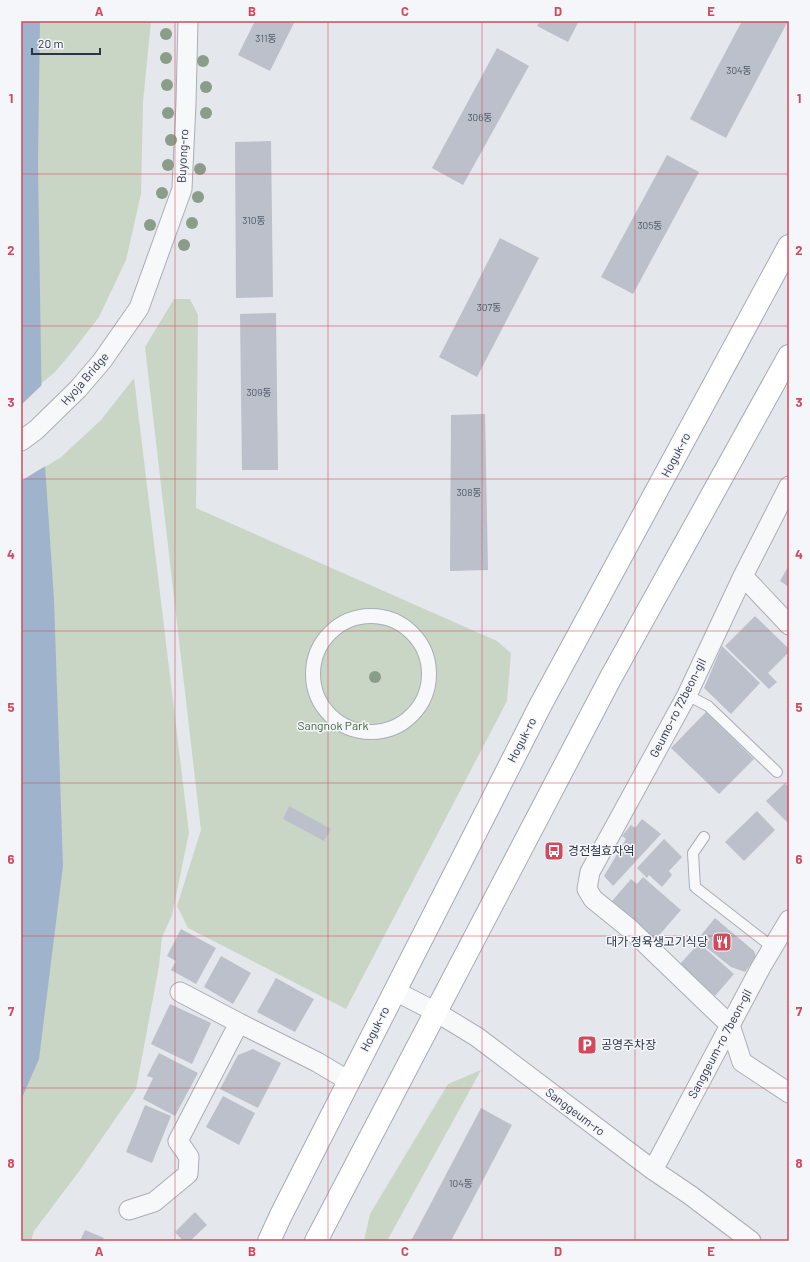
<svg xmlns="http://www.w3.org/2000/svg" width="810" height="1262" font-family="Barlow,'Noto Sans KR',sans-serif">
	<rect width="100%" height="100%" fill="#e4e7ec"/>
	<path fill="#c9d6c5" d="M21,21H151L143,102L141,194L126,260L99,317L72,352L54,373L21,400Z
		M174,299H190L198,315L196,508L497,641L511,653L507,701L346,1009L188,928L177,906L201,830L145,347Z
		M134,378L189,833L172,915L162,937L159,966L136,1089L80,1170L34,1231L31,1241H21V481L60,458L101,420Z
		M481,1070L387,1241H364L370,1214L448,1084Z"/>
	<path fill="#9fb4cc" d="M21,21H40L38,164L42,420L54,599L63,866L39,1059L21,1100Z"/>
	<path fill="#e4e7ec" d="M43,384L44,420L47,465L21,481V405Z"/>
	<path fill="#bbc0ca" d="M255,21H295L270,71L238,55Z
		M540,21H579L568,42L537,26Z
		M742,21H788L726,138L690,119Z
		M497,48L529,66L463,185L432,168Z
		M271,141L273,297L236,298L235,142Z
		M667,155L699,172L633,294L601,277Z
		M500,238L539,258L477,377L439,357Z
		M276,313L278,470H242L240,314Z
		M485,414L488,570L450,571L451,415Z
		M789,565V587L780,581Z
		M755,616L789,649V652L768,673L777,682L769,689L725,646Z
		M722,646L760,683L731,714L704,688Z
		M706,712L754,759L719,794L671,748Z
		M785,783L789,788V822L788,823L766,801Z
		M289,806L331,829L324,841L283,819Z
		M757,811L775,830L744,861L725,842Z
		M642,819L661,834L613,886L604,876L626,839L622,836L631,825L635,828Z
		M664,839L682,857L669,871L672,875L662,887L649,875L647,878L637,868Z
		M643,877L681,910L655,940L612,901L631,879L637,884Z
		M715,918L754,951L756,957L745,972L731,967L697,940Z
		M181,929L216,948L196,984L171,970L176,961L167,956Z
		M699,943L734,974L715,996L680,964Z
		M221,956L251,973L233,1004L204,987Z
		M276,978L314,999L295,1032L257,1012Z
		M170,1004L211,1023L192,1064L151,1044Z
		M253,1049L281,1063L258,1108L220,1089L238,1055Z
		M159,1053L198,1073L175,1116L143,1099L153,1078L147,1076Z
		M223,1096L255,1113L239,1145L206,1127Z
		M145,1105L171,1116L152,1163L126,1152Z
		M481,1108L512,1125L451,1241H411Z
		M195,1212L207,1225L190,1241H183L175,1232Z
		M85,1230L104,1238L102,1241H80Z"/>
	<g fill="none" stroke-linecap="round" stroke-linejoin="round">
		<defs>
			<path id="service" d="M687,695L708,706L777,772
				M704,837L693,853L695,887L772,947"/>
			<path id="pedestrian" d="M313 674a58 58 0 1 1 116 0a58 58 0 1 1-116 0Z"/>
			<path id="minor" d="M21,441L36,430L78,389L102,361L139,308L182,189L186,103L188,21
				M743,576L789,486
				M789,625L743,576L687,695L590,872L587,889L593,899L630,929L730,1025L742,1062L789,1093
				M395,991L436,1012L477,1037L653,1170L690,1195L751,1241
				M180,992L239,1023
				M653,1170L761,967L789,920
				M129,1210L154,1202L188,1174L189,1157L178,1141L239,1023L317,1062L349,1081"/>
			<path id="primary" d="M269,1241L281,1215L540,706L789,246
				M316,1241L610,679L789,356"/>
		</defs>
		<use href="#service" stroke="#a9aeb7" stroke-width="12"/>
		<use href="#pedestrian" stroke="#a9aeb7" stroke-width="16"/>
		<use href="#minor" stroke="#a9aeb7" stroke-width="21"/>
		<use href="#primary" stroke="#a3abb8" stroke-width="24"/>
		<use href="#service" stroke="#f7f8fa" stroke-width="10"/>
		<use href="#pedestrian" stroke="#f7f8fa" stroke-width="14"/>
		<use href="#minor" stroke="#f7f8fa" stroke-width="19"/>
		<use href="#primary" stroke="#fff" stroke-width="22"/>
	</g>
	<g fill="#899d89">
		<circle cx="166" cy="34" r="6"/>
		<circle cx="166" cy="58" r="6"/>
		<circle cx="203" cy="61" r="6"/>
		<circle cx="167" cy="85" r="6"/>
		<circle cx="206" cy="87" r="6"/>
		<circle cx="168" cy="113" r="6"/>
		<circle cx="206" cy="113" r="6"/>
		<circle cx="171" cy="140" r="6"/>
		<circle cx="168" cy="165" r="6"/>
		<circle cx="200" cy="169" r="6"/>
		<circle cx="162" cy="193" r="6"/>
		<circle cx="198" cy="197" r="6"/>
		<circle cx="192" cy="223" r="6"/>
		<circle cx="150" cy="225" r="6"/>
		<circle cx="184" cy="245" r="6"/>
		<circle cx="375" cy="677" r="6"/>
	</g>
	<path fill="none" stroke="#d1495b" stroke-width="1" stroke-opacity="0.55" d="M175,21V1241M328,21V1241M482,21V1241M635,21V1241M21,174H789M21,326H789M21,479H789M21,631H789M21,783H789M21,936H789M21,1088H789"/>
	<defs>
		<symbol id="bus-square" viewBox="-11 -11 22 22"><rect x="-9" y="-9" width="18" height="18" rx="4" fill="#d1495b" stroke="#f4f6f9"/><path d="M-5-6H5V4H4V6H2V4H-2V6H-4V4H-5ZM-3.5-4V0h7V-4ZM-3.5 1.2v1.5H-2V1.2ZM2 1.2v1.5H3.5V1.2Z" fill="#fff"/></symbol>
		<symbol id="restaurant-square" viewBox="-11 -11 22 22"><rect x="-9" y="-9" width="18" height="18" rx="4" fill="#d1495b" stroke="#f4f6f9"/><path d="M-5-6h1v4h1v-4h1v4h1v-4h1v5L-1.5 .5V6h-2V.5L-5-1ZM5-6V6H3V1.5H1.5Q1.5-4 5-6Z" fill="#fff"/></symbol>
		<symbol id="parking-square" viewBox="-11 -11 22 22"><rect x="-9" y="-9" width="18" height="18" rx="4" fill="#d1495b" stroke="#f4f6f9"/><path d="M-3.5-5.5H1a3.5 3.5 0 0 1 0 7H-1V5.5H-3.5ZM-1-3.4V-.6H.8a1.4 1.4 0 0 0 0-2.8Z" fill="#fff"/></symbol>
	</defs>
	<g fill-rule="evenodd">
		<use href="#bus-square" x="543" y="840" width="22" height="22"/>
		<use href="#restaurant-square" x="711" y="931" width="22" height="22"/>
		<use href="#parking-square" x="576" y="1034" width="22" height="22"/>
	</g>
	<g text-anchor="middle" stroke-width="3" stroke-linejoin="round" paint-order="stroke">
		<g font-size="10" fill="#4f5766">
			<text x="266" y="42">311동</text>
			<text x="739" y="74">304동</text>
			<text x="480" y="121">306동</text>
			<text x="254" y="224">310동</text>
			<text x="650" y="229">305동</text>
			<text x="489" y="311">307동</text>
			<text x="259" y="396">309동</text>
			<text x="469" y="496">308동</text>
			<text x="461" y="1187">104동</text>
		</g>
		<g font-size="12" fill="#2b3445" stroke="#f4f6f9">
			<text transform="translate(183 156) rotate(-87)" y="4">Buyong-ro</text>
			<text transform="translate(85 379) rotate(-49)" y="4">Hyoja Bridge</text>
			<text transform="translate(676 455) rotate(-62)" y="4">Hoguk-ro</text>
			<text transform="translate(678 708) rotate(-63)" y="4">Geumo-ro 72beon-gil</text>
			<text transform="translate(522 740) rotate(-63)" y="4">Hoguk-ro</text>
			<text transform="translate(375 1029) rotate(-63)" y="4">Hoguk-ro</text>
			<text transform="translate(720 1044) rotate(-62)" y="4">Sanggeum-ro 7beon-gil</text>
			<text transform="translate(575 1112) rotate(37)" y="4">Sanggeum-ro</text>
		</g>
		<g font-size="12" fill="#3f6138" stroke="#f4f6f9">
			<text x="333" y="730">Sangnok Park</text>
		</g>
		<g font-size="12" fill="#2b3445" stroke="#f4f6f9" text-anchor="start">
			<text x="568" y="855">경전철효자역</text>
			<text x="708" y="946" text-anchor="end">대가 정육생고기식당</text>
			<text x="601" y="1049">공영주차장</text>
		</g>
	</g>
	<rect width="810" height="1262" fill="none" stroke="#f4f6f9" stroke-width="44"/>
	<path d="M32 48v6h68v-6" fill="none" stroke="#2b3445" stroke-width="2"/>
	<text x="38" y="48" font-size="12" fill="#2b3445" stroke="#f4f6f9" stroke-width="3" paint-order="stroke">20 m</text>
	<rect x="22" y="22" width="766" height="1218" fill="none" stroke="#d1495b" stroke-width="1.5"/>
	<g font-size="13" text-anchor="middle" font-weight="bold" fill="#d1495b">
		<text x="99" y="16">A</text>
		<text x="252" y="16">B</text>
		<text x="405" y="16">C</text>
		<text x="558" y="16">D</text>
		<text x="711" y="16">E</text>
		<text x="11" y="103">1</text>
		<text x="799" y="103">1</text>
		<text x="11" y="255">2</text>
		<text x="799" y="255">2</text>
		<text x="11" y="407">3</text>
		<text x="799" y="407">3</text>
		<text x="11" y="559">4</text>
		<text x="799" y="559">4</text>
		<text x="11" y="712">5</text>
		<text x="799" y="712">5</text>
		<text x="11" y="864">6</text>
		<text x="799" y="864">6</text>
		<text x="11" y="1016">7</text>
		<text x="799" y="1016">7</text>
		<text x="11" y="1168">8</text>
		<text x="799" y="1168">8</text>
		<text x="99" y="1256">A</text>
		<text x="252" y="1256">B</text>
		<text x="405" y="1256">C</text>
		<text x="558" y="1256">D</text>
		<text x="711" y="1256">E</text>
	</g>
</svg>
